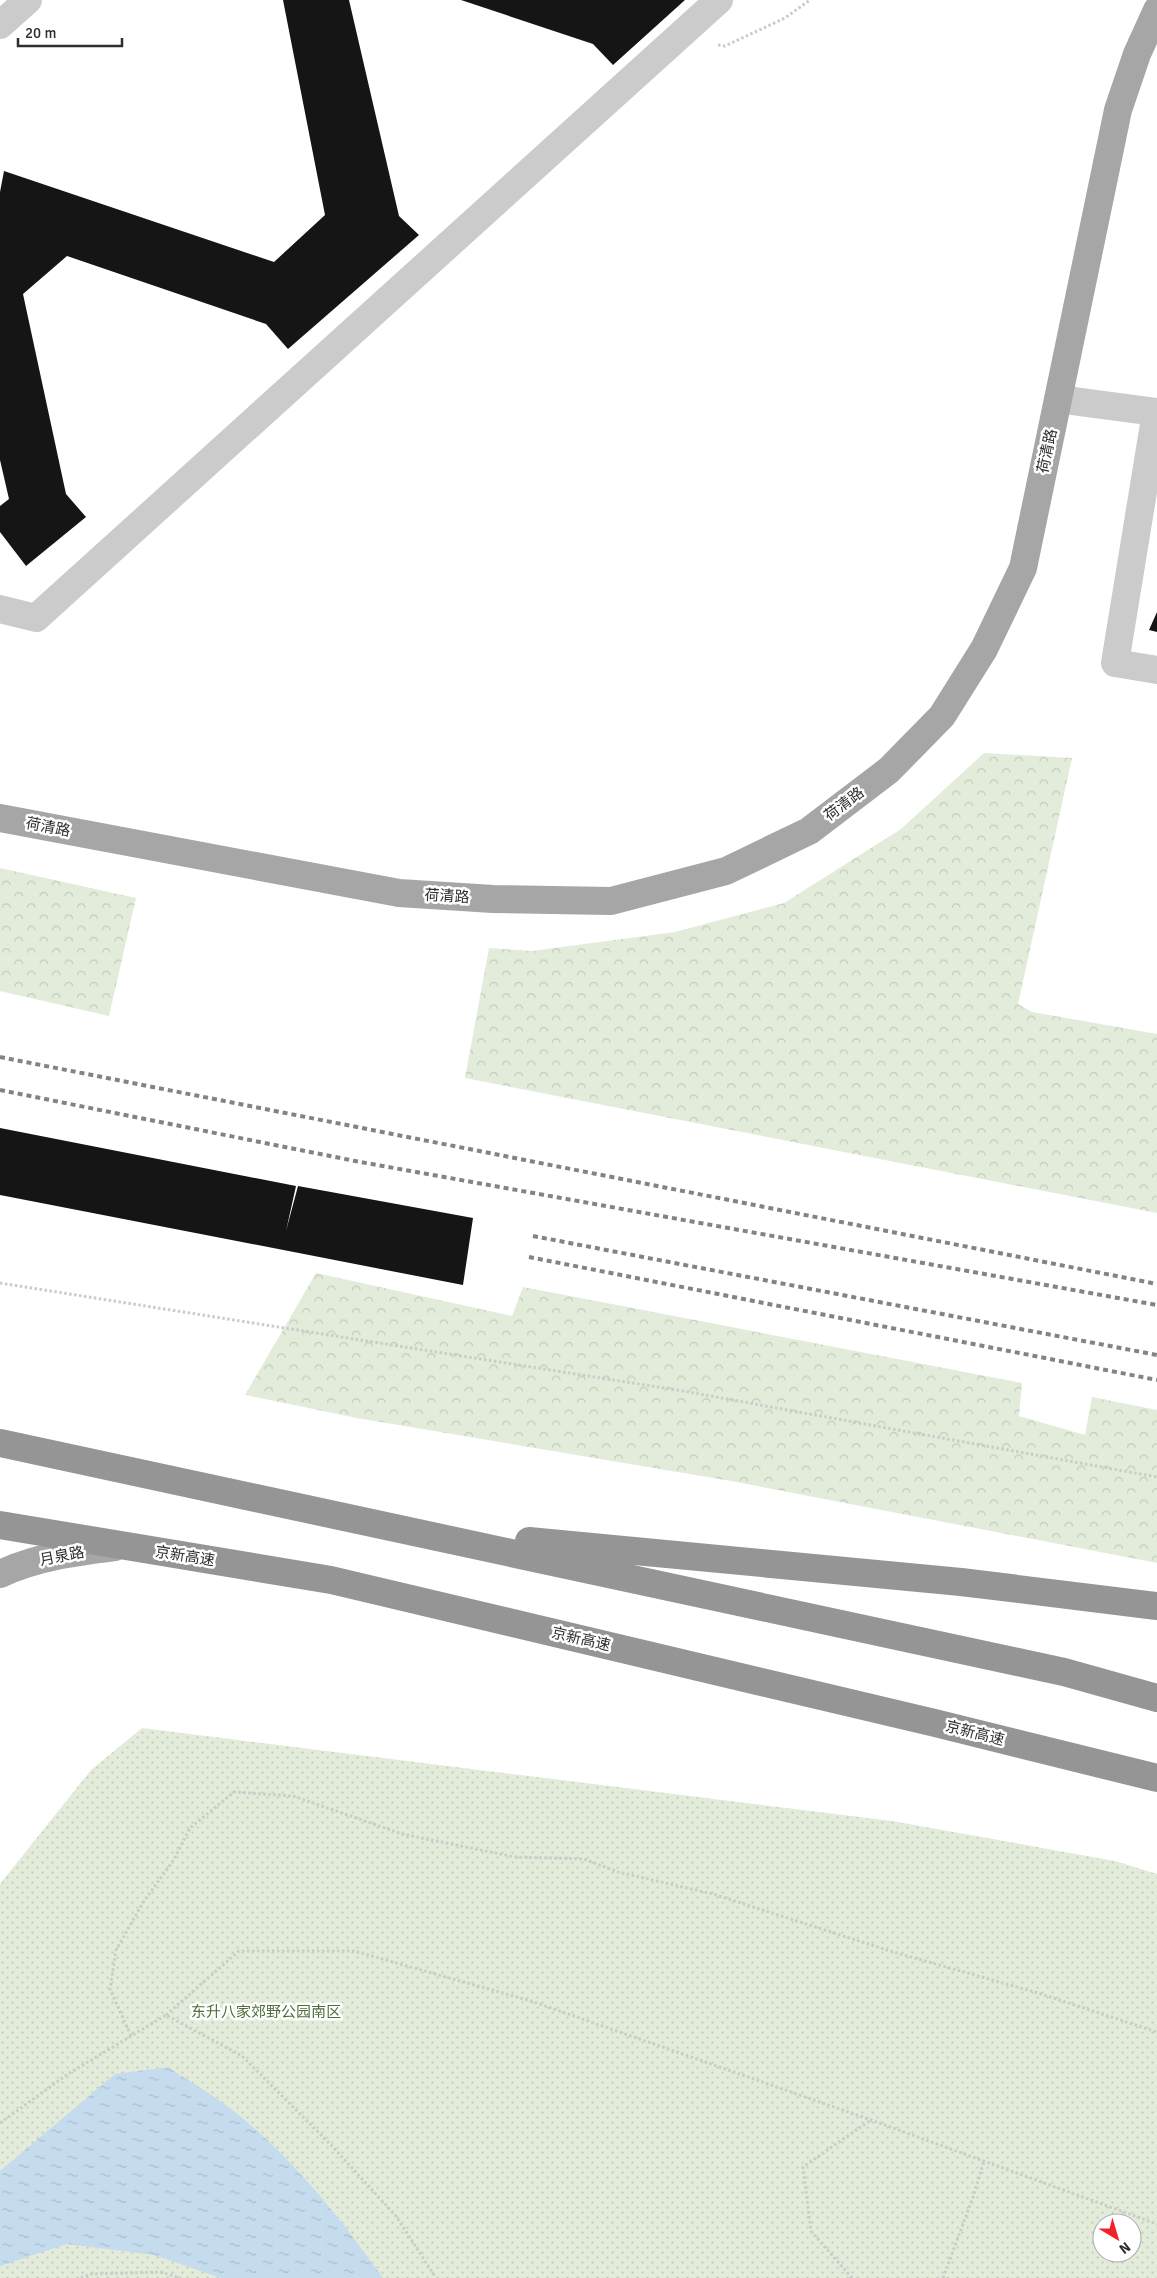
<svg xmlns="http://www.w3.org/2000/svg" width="1157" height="2278" font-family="Signika,'Noto Sans SC',sans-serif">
	<defs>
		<pattern id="forest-crowns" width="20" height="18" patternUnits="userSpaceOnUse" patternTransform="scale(1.25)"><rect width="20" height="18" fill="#e3ecda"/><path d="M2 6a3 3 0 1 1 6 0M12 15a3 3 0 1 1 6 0" fill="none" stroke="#c3cbbb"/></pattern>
		<pattern id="park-dots" width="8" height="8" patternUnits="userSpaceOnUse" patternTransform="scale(1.25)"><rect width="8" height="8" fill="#e3ecda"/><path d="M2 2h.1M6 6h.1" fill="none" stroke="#c3cbbb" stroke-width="1.8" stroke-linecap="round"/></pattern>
		<pattern id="water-ripples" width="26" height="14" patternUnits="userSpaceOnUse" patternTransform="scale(1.25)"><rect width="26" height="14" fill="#c4dcee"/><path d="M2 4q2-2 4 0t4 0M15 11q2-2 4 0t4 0" fill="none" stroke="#a9bdcc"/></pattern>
	</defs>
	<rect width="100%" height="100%" fill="#fff"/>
	<path fill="url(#forest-crowns)" d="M984,753L1072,758L1018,1004L1032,1012L1157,1034V1213L465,1078L489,948L532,951L675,932L784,903L901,829Z
		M0,868L136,898L109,1016L0,991Z
		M316,1273L512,1316L523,1287L1022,1383L1019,1416L1085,1435L1092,1397L1157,1410V1563L731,1481L357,1418L245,1395Z"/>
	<path fill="url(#park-dots)" fill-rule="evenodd" d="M142,1728L892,1821L1115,1861L1157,1874V2278H0V1884L91,1770ZM1102,2223H1132V2253H1102Z"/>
	<path fill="url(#water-ripples)" d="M168,2067C192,2083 218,2098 240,2116C296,2162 342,2220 383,2278H221L154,2255L67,2244L0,2266V2171L115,2074Z"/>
	<path fill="#151515" d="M283,0H349L399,216L419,235L288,349L266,324L67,256L23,294L66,494L86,517L26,566L0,532V506L9,499L0,460V192L4,171L274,262L325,215Z
		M461,0H685L613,65L593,44Z
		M1157,612V632L1149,630Z
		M0,1128L296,1186L286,1231L298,1186L473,1218L463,1285L0,1195Z"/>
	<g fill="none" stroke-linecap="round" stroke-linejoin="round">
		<path stroke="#cbcbcb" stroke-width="3" stroke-dasharray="2.5 2.5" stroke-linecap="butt" d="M718,45L725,46L785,18L810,0
			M0,1283L683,1391L1157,1477
			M166,2015L239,1951H354L531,2001L871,2120L1157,2224
			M131,2036L110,1989L116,1950L144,1901L173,1861L190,1828L234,1792L293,1796L402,1834L515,1857L584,1859L618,1872L713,1894L890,1951L1038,1993L1157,2032
			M0,2123L68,2074L166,2015L242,2056L331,2145L396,2216L436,2278
			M81,2278L91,2274L160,2272L181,2278
			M852,2278L811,2231L803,2167L871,2120
			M943,2278L973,2197L984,2161"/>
		<path stroke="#cbcbcb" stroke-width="28" d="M0,25L28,0
			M1058,399L1156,412L1115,663L1157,670
			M0,609L36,618L719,0"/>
		<path stroke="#a6a6a6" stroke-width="28" d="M0,818L399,893L493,899L611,901L726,871L809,831L889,770L942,716L984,649L1023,568L1118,110L1137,54L1157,10
			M0,1574C36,1557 75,1552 115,1547"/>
		<path stroke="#959595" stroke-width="28" d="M0,1443L1064,1672L1157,1698
			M0,1525L331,1580L935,1723L1157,1778
			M529,1541L961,1582L1157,1606"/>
		<path stroke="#838383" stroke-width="4" stroke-dasharray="5 4" stroke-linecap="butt" d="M0,1057L1157,1284
			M0,1090L355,1161L1157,1305
			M533,1236L1157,1355
			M529,1257L1157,1380"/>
	</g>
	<g text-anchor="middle" stroke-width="5" stroke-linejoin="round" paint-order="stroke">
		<g font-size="15" fill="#2e2e2e" stroke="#fff">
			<text transform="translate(1047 451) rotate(-78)" y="5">荷清路</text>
			<text transform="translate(844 804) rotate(-37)" y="5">荷清路</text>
			<text transform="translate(48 827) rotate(11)" y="5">荷清路</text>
			<text transform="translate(447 896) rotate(3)" y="5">荷清路</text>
			<text transform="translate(62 1556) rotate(-11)" y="5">月泉路</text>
			<text transform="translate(185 1556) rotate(9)" y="5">京新高速</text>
			<text transform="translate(581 1639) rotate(13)" y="5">京新高速</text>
			<text transform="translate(975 1733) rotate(14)" y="5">京新高速</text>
		</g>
		<g font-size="15" fill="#4e6d38" stroke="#fff">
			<text x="266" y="2017">东升八家郊野公园南区</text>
		</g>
	</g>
	<g transform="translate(1117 2238) rotate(142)"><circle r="24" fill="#ffffff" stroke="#ababab"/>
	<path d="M0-4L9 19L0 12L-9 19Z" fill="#f22229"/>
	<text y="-8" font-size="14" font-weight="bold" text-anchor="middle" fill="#2e2e2e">N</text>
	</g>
	<path d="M18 38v8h104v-8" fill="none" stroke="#2e2e2e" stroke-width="2.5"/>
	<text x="25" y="38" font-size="15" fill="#2e2e2e" stroke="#ffffff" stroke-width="4" paint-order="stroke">20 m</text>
</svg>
